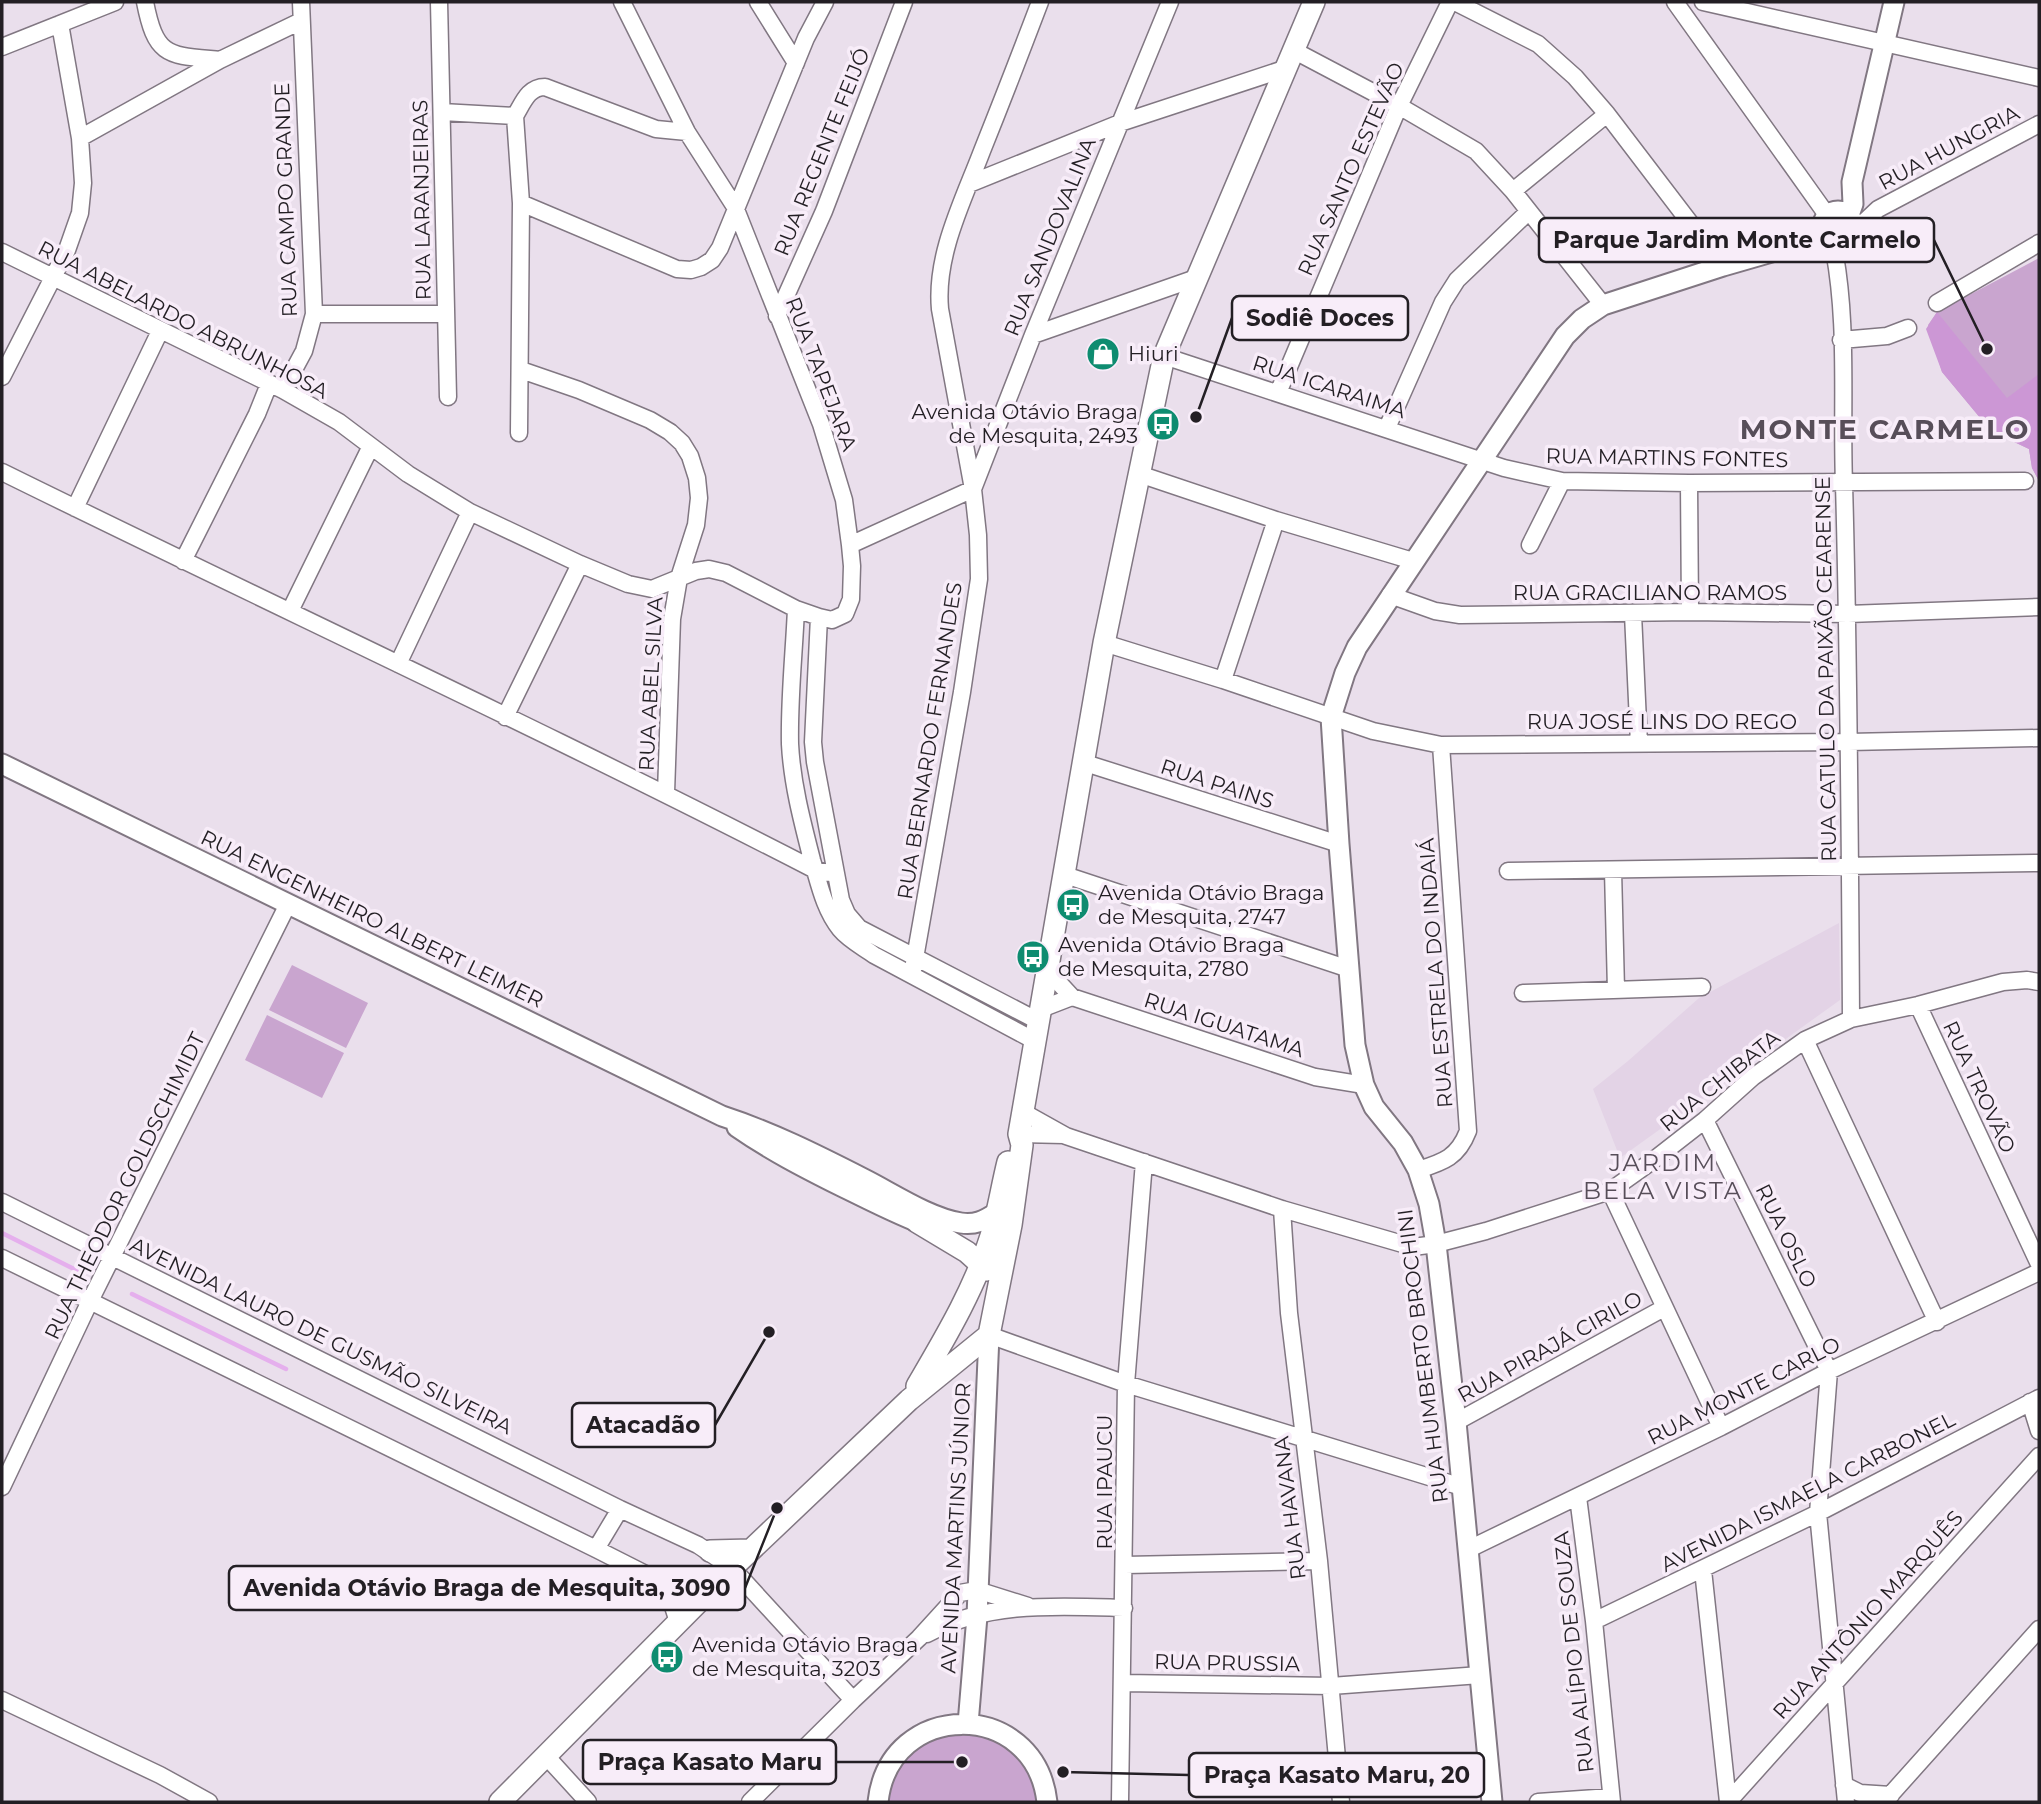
<svg xmlns="http://www.w3.org/2000/svg" width="2041" height="1804" font-family="Montserrat,sans-serif">
	<rect width="100%" height="100%" fill="#eadfec"/>
	<path fill="#e3d3e6" d="M1839,923L1840,1000L1620,1158L1593,1089L1628,1061L1699,998Z"/>
	<path fill="#c9a5cf" d="M2039,258V481L2032,468L2029,449L1991,431L1942,372L1928,325L1937,312Z
		M292,965L368,1003L346,1048L269,1010Z
		M267,1015L344,1053L322,1098L245,1060Z
		M937,1729L1015,1742L1047,1802H878L882,1781Z"/>
	<path fill="#cc97d5" d="M1937,312L2007,398L2039,374V481L2032,468L2029,449L1991,431L1942,372L1926,329Z"/>
	<g fill="none" stroke-linecap="round" stroke-linejoin="round">
		<path stroke="#e5afed" stroke-width="4.5" d="M2,1233L78,1271
			M132,1294L286,1369"/>
		<defs>
			<path id="minor" d="M145,2C156,58 168,55 220,60
				M439,2L448,397
				M758,2L796,63
				M1455,2L1538,44L1575,77L1607,114L1723,266
				M1675,2L1827,215
				M1703,2L2039,78
				M2,47L115,2
				M1293,50L1399,106L1476,151L1513,191L1603,305
				M442,112L515,116
				M515,116L521,203L519,433
				M515,116C523,103 528,87 545,87L656,129L687,132
				M80,138L220,60L301,21
				M969,184L1120,123L1284,69
				M1513,191L1607,114
				M521,203L677,269L691,270L701,267L712,260L720,248L806,38L825,2
				M1847,238L1878,209L2039,124
				M1832,240C1849,319 1841,403 1844,484C1849,662 1850,841 1851,1019
				M2,252L283,390L339,422L408,474L470,512L580,564L628,584L652,589L696,571L709,569L726,573L796,609L819,617L832,620L845,614L851,599L852,566L850,545L844,500L821,424L735,207L687,132L622,2
				M1937,303L2039,243
				M314,314H445
				M777,316L824,211L904,2
				M1033,335L1196,278
				M1841,340L1887,336L1908,328
				M1164,356L1504,468L1562,481L1689,483L2025,481
				M521,370L579,390L650,420L670,432L682,443L690,456L697,478L699,498L696,525L679,578L672,619L666,793
				M2,377L67,250L80,213L83,183L80,138L60,24
				M283,390L304,351L314,314L301,2
				M1278,393L1399,106L1450,2
				M1387,428L1443,302L1457,280L1528,212
				M2,472C272,605 547,732 815,870L835,874
				M1139,474L1276,520L1413,561
				M1689,483L1690,612
				M973,489L1033,335L1170,2
				M75,508L160,331
				M850,545L973,489
				M1530,545L1562,481
				M183,561L257,414L269,384
				M1390,595L1435,611L1460,615L1690,612L1848,614L2039,607
				M796,609C794,654 789,699 790,744C792,783 802,821 812,860C819,883 824,909 840,929C849,940 863,947 874,955L1035,1041
				M290,611L371,446
				M1633,614L1639,744
				M819,617L813,742L815,762L841,900L847,914L859,928L1038,1021
				M1104,643L1223,680L1373,731L1441,745L1849,742L2039,738
				M398,664L470,512
				M1223,680L1276,520
				M505,717L580,564
				M1082,762L1339,844
				M1613,870L1616,990
				M1508,871L2039,863
				M1065,875L1349,969
				M1048,971L1072,997L1315,1077L1364,1085
				M912,975L962,692L979,579L978,535L973,489L940,309C935,255 963,201 982,151C1002,101 1021,52 1040,2
				M1523,993L1702,987
				M1918,1005L2039,1264
				M1041,1009L1072,997
				M1805,1040L1937,1322
				M1023,1112L1066,1136L1282,1209L1413,1247L1436,1244L1486,1231L1610,1191L1655,1159L1705,1120L1753,1077L1805,1040L1851,1019L1918,1005L2003,982L2027,980L2039,982
				M1705,1120L1829,1371L1818,1513L1846,1802
				M1019,1134L1064,1135
				M1418,1170C1444,1162 1458,1157 1468,1131L1441,745
				M1610,1191L1721,1427
				M2,1202L620,1509L698,1545L732,1568L853,1700
				M1282,1209L1289,1313L1319,1561L1341,1802
				M2,1258L596,1549L669,1586L697,1603
				M989,1335L1126,1384L1462,1487
				M2030,1402L2039,1431
				M1456,1422L1664,1308
				M2,1487L90,1301L288,904
				M1578,1497L1594,1621L1612,1802
				M596,1549L620,1509
				M1469,1549L1721,1427L1829,1371L2039,1272
				M1125,1565L1319,1561
				M1703,1570L1728,1802
				M1594,1621L1818,1513L2039,1398
				M927,1634C987,1601 1058,1606 1124,1608
				M1123,1683L1331,1686L1480,1675
				M2,1700L160,1775L209,1802
				M546,1756L588,1802
				M1844,1785L1860,1793L1891,1795
				M750,1802L853,1700L919,1638L960,1593L977,1590L1028,1606
				M1120,1802L1126,1384L1144,1162
				M1538,1802L1611,1797
				M1728,1802L2039,1456
				M1884,1802L2039,1629"/>
			<path id="tertiary" d="M1823 226a15 15 0 1 1 30 0a15 15 0 1 1-30 0Z
				M1849,215L1853,204L1852,182L1894,2
				M2,764L722,1116C771,1132 817,1155 864,1179C892,1193 929,1218 961,1223C975,1225 984,1221 996,1213
				M737,1127C770,1150 805,1168 841,1186C870,1200 900,1216 931,1227
				M968,1724L977,1616L989,1335
				M878,1802C889,1699 1035,1698 1047,1802
				M1492,1802L1456,1422L1436,1244L1429,1204L1418,1170L1403,1143L1374,1107L1364,1085L1355,1045L1339,844L1331,717L1345,673L1357,647L1565,336L1582,319L1603,305L1723,266L1827,236"/>
			<path id="secondary" d="M917,1222L967,1252L987,1270
				M917,1386C945,1338 974,1290 991,1236C998,1212 1002,1186 1008,1162
				M710,1551L751,1550
				M669,1586L680,1620
				M500,1802L732,1568L909,1400L989,1335L1011,1225L1022,1145L1019,1134L1104,643L1164,356L1314,2"/>
		</defs>
		<use href="#minor" stroke="#817782" stroke-width="19"/>
		<use href="#tertiary" stroke="#817782" stroke-width="23"/>
		<use href="#secondary" stroke="#817782" stroke-width="24"/>
		<use href="#minor" stroke="#fff" stroke-width="16"/>
		<use href="#tertiary" stroke="#fff" stroke-width="19"/>
		<use href="#secondary" stroke="#fff" stroke-width="21"/>
	</g>
	<defs>
		<symbol id="shop-disc" viewBox="-11 -11 22 22"><circle r="9.5" fill="#0e8c70" stroke="#f8edf9"/><path d="M-5-2.5h2.3a2.7 3.5 0 0 1 5.4 0H5L5.5 6h-11ZM-1.5-2.5h3a1.5 2.3 0 0 0-3 0Z" fill="#fff"/></symbol>
		<symbol id="bus-disc" viewBox="-11 -11 22 22"><circle r="9.5" fill="#0e8c70" stroke="#f8edf9"/><path d="M-5-6H5V4H4V6H2V4H-2V6H-4V4H-5ZM-3.5-4V0h7V-4ZM-3.5 1.2v1.5H-2V1.2ZM2 1.2v1.5H3.5V1.2Z" fill="#fff"/></symbol>
	</defs>
	<g fill-rule="evenodd">
		<use href="#shop-disc" x="1084" y="335" width="38" height="38"/>
		<use href="#bus-disc" x="1144" y="405" width="38" height="38"/>
		<use href="#bus-disc" x="1054" y="886" width="38" height="38"/>
		<use href="#bus-disc" x="1014" y="938" width="38" height="38"/>
		<use href="#bus-disc" x="648" y="1638" width="38" height="38"/>
	</g>
	<g text-anchor="middle" stroke-width="7" stroke-linejoin="round" paint-order="stroke">
		<g font-size="21" fill="#231f24" stroke="#f8edf9">
			<text transform="translate(1949 148) rotate(-28)" y="7">RUA HUNGRIA</text>
			<text transform="translate(822 152) rotate(-68)" y="7">RUA REGENTE FEIJÓ</text>
			<text transform="translate(1351 169) rotate(-66)" y="7">RUA SANTO ESTEVÃO</text>
			<text transform="translate(286 200) rotate(-92)" y="7">RUA CAMPO GRANDE</text>
			<text transform="translate(422 200) rotate(-91)" y="7">RUA LARANJEIRAS</text>
			<text transform="translate(1050 237) rotate(-68)" y="7">RUA SANDOVALINA</text>
			<text transform="translate(183 320) rotate(27)" y="7">RUA ABELARDO ABRUNHOSA</text>
			<text transform="translate(821 374) rotate(69)" y="7">RUA TAPEJARA</text>
			<text transform="translate(1329 387) rotate(18)" y="7">RUA ICARAIMA</text>
			<text transform="translate(1667 458) rotate(1)" y="7">RUA MARTINS FONTES</text>
			<text x="1650" y="600">RUA GRACILIANO RAMOS</text>
			<text transform="translate(1826 669) rotate(-91)" y="7">RUA CATULO DA PAIXÃO CEARENSE</text>
			<text transform="translate(651 684) rotate(-87)" y="7">RUA ABEL SILVA</text>
			<text x="1662" y="729">RUA JOSÉ LINS DO REGO</text>
			<text transform="translate(930 741) rotate(-81)" y="7">RUA BERNARDO FERNANDES</text>
			<text transform="translate(1217 784) rotate(18)" y="7">RUA PAINS</text>
			<text transform="translate(372 919) rotate(26)" y="7">RUA ENGENHEIRO ALBERT LEIMER</text>
			<text transform="translate(1436 973) rotate(-94)" y="7">RUA ESTRELA DO INDAIÁ</text>
			<text transform="translate(1224 1025) rotate(18)" y="7">RUA IGUATAMA</text>
			<text transform="translate(1720 1081) rotate(-39)" y="7">RUA CHIBATA</text>
			<text transform="translate(1979 1087) rotate(65)" y="7">RUA TROVÃO</text>
			<text transform="translate(125 1186) rotate(-64)" y="7">RUA THEODOR GOLDSCHIMIDT</text>
			<text transform="translate(1786 1236) rotate(64)" y="7">RUA OSLO</text>
			<text transform="translate(321 1336) rotate(26)" y="7">AVENIDA LAURO DE GUSMÃO SILVEIRA</text>
			<text transform="translate(1550 1347) rotate(-29)" y="7">RUA PIRAJÁ CIRILO</text>
			<text transform="translate(1423 1356) rotate(-97)" y="7">RUA HUMBERTO BROCHINI</text>
			<text transform="translate(1744 1391) rotate(-27)" y="7">RUA MONTE CARLO</text>
			<text transform="translate(1105 1482) rotate(-90)" y="7">RUA IPAUCU</text>
			<text transform="translate(1808 1492) rotate(-27)" y="7">AVENIDA ISMAELA CARBONEL</text>
			<text transform="translate(1290 1508) rotate(-97)" y="7">RUA HAVANA</text>
			<text transform="translate(956 1528) rotate(-87)" y="7">AVENIDA MARTINS JÚNIOR</text>
			<text transform="translate(1868 1615) rotate(-48)" y="7">RUA ANTÔNIO MARQUÊS</text>
			<text transform="translate(1574 1652) rotate(-96)" y="7">RUA ALÍPIO DE SOUZA</text>
			<text transform="translate(1227 1663) rotate(1)" y="7">RUA PRUSSIA</text>
		</g>
		<g font-size="21" fill="#231f24" stroke="#f8edf9" text-anchor="start">
			<text x="1128" y="361">Hiuri</text>
			<text x="1138" y="419" text-anchor="end">Avenida Otávio Braga<tspan x="1138" dy="24">de Mesquita, 2493</tspan></text>
			<text x="1098" y="900">Avenida Otávio Braga<tspan x="1098" dy="24">de Mesquita, 2747</tspan></text>
			<text x="1058" y="952">Avenida Otávio Braga<tspan x="1058" dy="24">de Mesquita, 2780</tspan></text>
			<text x="692" y="1652">Avenida Otávio Braga<tspan x="692" dy="24">de Mesquita, 3203</tspan></text>
		</g>
		<g font-size="24" letter-spacing="2" fill="#574e59" stroke="#f8edf9">
			<text x="1663" y="1171">JARDIM<tspan x="1663" dy="28">BELA VISTA</tspan></text>
		</g>
		<g font-size="28" font-weight="bold" letter-spacing="2" fill="#574e59" stroke="#f8edf9">
			<text x="1885" y="439">MONTE CARMELO</text>
		</g>
	</g>
	<path fill="none" stroke="#231f24" stroke-width="2.5" d="M1987 349L1934 240M1196 417L1232 318M769 1332L715 1425M777 1508L745 1588M962 1762L836 1762M1063 1772L1189 1775"/>
	<g fill="#231f24" stroke="#f8edf9" stroke-width="2.5">
		<circle cx="1987" cy="349" r="7"/>
		<circle cx="1196" cy="417" r="7"/>
		<circle cx="769" cy="1332" r="7"/>
		<circle cx="777" cy="1508" r="7"/>
		<circle cx="962" cy="1762" r="7"/>
		<circle cx="1063" cy="1772" r="7"/>
	</g>
	<g fill="#f8edf9" stroke="#231f24" stroke-width="2.5">
		<rect x="1539" y="218" width="395" height="44" rx="7"/>
		<rect x="1232" y="296" width="176" height="44" rx="7"/>
		<rect x="572" y="1403" width="143" height="44" rx="7"/>
		<rect x="229" y="1566" width="516" height="44" rx="7"/>
		<rect x="583" y="1740" width="253" height="44" rx="7"/>
		<rect x="1189" y="1753" width="295" height="44" rx="7"/>
	</g>
	<g font-size="23" text-anchor="middle" font-weight="bold" fill="#231f24">
		<text x="1737" y="248">Parque Jardim Monte Carmelo</text>
		<text x="1320" y="326">Sodiê Doces</text>
		<text x="643" y="1433">Atacadão</text>
		<text x="487" y="1596">Avenida Otávio Braga de Mesquita, 3090</text>
		<text x="710" y="1770">Praça Kasato Maru</text>
		<text x="1337" y="1783">Praça Kasato Maru, 20</text>
	</g>
	<rect width="2041" height="1804" fill="none" stroke="#231f24" stroke-width="7"/>
</svg>
